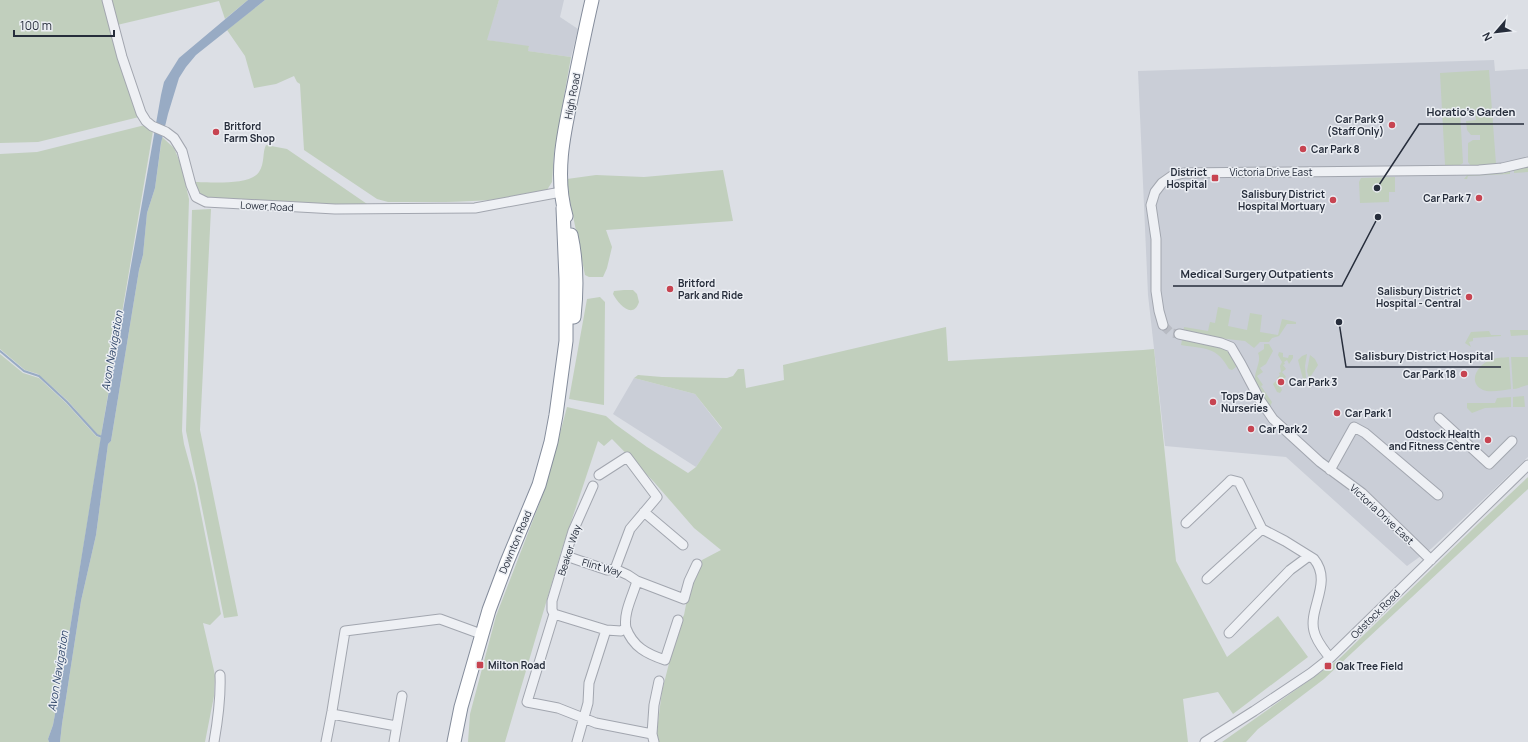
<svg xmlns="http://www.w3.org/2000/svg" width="1528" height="742" font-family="Manrope,sans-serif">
	<rect width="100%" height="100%" fill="#dcdfe5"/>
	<path fill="#caced7" d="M499,0H564L560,17L578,29L571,57L527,51L529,47L486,40Z
		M1494,60L1495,71L1528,69V457L1432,548L1407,566L1286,457L1165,446L1148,295L1138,71Z
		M634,378L695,394L722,429L696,467L613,414Z"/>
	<path fill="#c1cfbd" d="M0,0H103L139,117L38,142L0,143Z
		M112,0H248L225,19L219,1L117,25Z
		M265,0H499L487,40L529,46L528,51L571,57L554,153L552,182L547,190C495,204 441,202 388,202L377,199L304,150L300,84L297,82L294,76L276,84L254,88L245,56L227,30Z
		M1489,70L1496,164L1471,166L1468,162V143L1473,140H1480V135H1471L1467,130L1466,121L1476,120L1475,110L1460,111L1463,163C1459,167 1450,167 1445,165L1440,73Z
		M145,125L153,131L101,436L97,434L68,401L38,374L25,370L0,349V154L37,152Z
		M162,137L174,148L181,165L189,199L182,431L184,444L195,484L221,614L210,625L203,623L215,675L214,696L205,742H60L62,724L81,601L96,535L108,444L111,441L139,270L143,255L147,213L155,188Z
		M266,145L287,149L370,206L218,200C201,198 201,197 193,182C209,182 250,186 259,172C265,163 262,153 266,145Z
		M1528,166V172L1514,173V170H1510V174L1468,176L1467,179H1464L1469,173Z
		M723,170L733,221L606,230L612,247L607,268L603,277H589L585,275L570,201L567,179L596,175L644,177Z
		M1395,177V192H1389V202L1360,203L1359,182L1361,178Z
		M211,209L200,430L238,616L224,618L197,483L186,431L192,210Z
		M624,290H633L637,294L639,302C633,320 618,304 613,294L614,291Z
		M600,297L605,302L604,405L569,399L587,299Z
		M1218,307L1231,310L1228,326L1247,330L1250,313L1262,315L1260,332L1278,335L1282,319L1296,322V324H1287L1279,336L1272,338L1269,342H1260L1254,348L1245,341L1209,337L1183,332L1184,327L1208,331L1210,322L1215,323Z
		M946,327L948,361L1143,350L1154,349L1176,561L1227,657L1278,616L1308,657L1233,714L1218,692L1183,699L1188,742H657L656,738L662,691L679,624L684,615L690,584L702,560L721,550L694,528L654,482L612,439L604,446L598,441L561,552L505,742H468L470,714L496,616L545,489L567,407L606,416L615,424L647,447L688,473L696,467L722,428L695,394L634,378L638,375L662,377L727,378L733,376L738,369H744L746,388L784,380L783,365Z
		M1510,330H1528V335L1511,336Z
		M1489,331L1491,335H1501V336L1473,338V341L1469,342L1471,347L1465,343L1471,332Z
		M1179,336C1196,340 1237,342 1236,367L1232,370L1229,369C1216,346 1205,349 1181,345L1182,340L1178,339Z
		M1264,344H1269L1273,351L1266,364L1260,368L1263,372L1257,376L1263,385L1261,386L1272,402L1269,409C1266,402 1255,388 1255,381C1254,371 1262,361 1258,353L1264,349Z
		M1279,352L1283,353V357L1288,358L1289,355H1293V358L1289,364L1287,360L1284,362L1285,364L1283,365L1286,369L1282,372L1286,377L1284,379L1285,381L1280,385L1282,390L1280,393L1277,392L1273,384L1278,379L1277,378L1280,375L1279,373L1281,372L1280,366L1282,362L1278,355Z
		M0,354L23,373L39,378L66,403L96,436L101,438L64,666L53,725L48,739L49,742H0Z
		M1307,354L1305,366L1306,378L1298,387L1303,379L1298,360L1302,356Z
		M1310,355L1315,359L1318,365L1309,379L1307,371Z
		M1509,357L1511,389C1503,390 1490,393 1483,390C1466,382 1479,364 1490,360C1496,357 1503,358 1509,357Z
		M1511,357H1528V385C1522,386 1518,389 1513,389Z
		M1524,396L1525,407H1513V397Z
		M1511,397V407L1485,408L1472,413L1467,408V403H1495L1497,398Z
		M1528,477V489L1324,679L1258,729L1246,742H1222L1338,660L1478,524Z"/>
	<path fill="#98abc4" d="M248,0H265L196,55L186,67L179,78L168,114L161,143L155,188L147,213L143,255L139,270L111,441L108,444L96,535L81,601L62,724L60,742H49L48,739L53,725L64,666L101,436L161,95L164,82L179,58Z"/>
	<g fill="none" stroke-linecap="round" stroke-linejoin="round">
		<path stroke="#98abc4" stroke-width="2" d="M0,351L24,371L39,376L67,402L97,435L102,437"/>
		<path stroke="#b8bbc3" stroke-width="9" stroke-dasharray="9 4.5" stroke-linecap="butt" d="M1163,325L1171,333L1179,334"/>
		<defs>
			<path id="minor" d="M107,0L122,57L141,113L146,121L152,126L166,132L174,138L182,151L191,185L196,197L206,202L335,209L475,208L561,192
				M1163,325L1159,311L1156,291V239L1151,205L1155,192L1162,183L1172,176L1184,173L1479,170L1502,168L1528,162
				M1179,334L1221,343L1231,347L1241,364L1260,400L1273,419L1320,462L1362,493L1431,560
				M1439,418L1489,464L1512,441
				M1330,470L1354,427L1365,433L1438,495
				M599,475L627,457L657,497L630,529L615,569
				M644,512L683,545
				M1186,523L1229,482L1231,480L1239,482L1262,529L1285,541L1314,559C1333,582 1308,609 1314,631C1316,641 1324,650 1330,658
				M566,556L607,570L615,569L628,575L637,581
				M1207,579L1262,529
				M554,614L527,702L558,708L596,723L652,734L654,742
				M554,614L606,630L621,631L626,628C633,647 647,654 665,660L678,620
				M554,614L552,610V601L573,531L593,486
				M626,628C623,613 633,595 637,581L684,599L689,581L697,564
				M1229,633L1290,570L1309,556
				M332,714L396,726
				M652,734L654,705L659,681
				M214,742C218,719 221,698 220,675
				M326,742L332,711L345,631L440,619L481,634
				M394,742L402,696
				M577,742L588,703L589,683L606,630
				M1205,742L1254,711L1311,673L1330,658L1528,465"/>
			<path id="highway" d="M566,216C554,174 564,132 573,90C579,60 585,30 592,0
				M571,235C577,262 577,290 574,317
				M454,742L461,707L489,610L507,562L539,485L551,442L556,415L566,341V279L563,208"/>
		</defs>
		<use href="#minor" stroke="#a2a6af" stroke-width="11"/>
		<use href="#highway" stroke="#848c9b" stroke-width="15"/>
		<use href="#minor" stroke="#eef0f4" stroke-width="9"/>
		<use href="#highway" stroke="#fff" stroke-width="13"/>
	</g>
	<g fill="#c74451" stroke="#ebeef3" stroke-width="1.5">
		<circle cx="1392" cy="125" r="4"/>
		<circle cx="216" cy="132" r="4"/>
		<circle cx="1303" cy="149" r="4"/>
		<rect x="1211" y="174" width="8" height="8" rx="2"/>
		<circle cx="1479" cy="198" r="4"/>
		<circle cx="1333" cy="200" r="4"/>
		<circle cx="670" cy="289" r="4"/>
		<circle cx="1469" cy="297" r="4"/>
		<circle cx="1464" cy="374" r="4"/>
		<circle cx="1281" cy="382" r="4"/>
		<circle cx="1213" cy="402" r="4"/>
		<circle cx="1337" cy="413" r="4"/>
		<circle cx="1251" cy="429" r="4"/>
		<circle cx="1488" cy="440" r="4"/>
		<rect x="476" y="661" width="8" height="8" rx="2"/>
		<rect x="1324" y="662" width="8" height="8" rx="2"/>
	</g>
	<g text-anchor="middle" stroke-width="3" stroke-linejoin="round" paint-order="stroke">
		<g font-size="10" fill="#262d3b" stroke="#ebeef3">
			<text transform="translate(572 96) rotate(-79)" y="4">High Road</text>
			<text x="1271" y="176">Victoria Drive East</text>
			<text transform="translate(267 206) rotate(3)" y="4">Lower Road</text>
			<text transform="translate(1382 514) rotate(43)" y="4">Victoria Drive East</text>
			<text transform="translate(515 542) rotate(-67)" y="4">Downton Road</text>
			<text transform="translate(569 550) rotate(-72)" y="4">Beaker Way</text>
			<text transform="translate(602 567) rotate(16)" y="4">Flint Way</text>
			<text transform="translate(1375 614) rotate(-45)" y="4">Odstock Road</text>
		</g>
		<g font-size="10" font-weight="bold" fill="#262d3b" stroke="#ebeef3" text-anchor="start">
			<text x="1384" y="123" text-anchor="end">Car Park 9<tspan x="1384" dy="12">(Staff Only)</tspan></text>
			<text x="224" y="130">Britford<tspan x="224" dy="12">Farm Shop</tspan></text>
			<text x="1311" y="153">Car Park 8</text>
			<text x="1207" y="176" text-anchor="end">District<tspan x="1207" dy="12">Hospital</tspan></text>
			<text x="1325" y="198" text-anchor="end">Salisbury District<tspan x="1325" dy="12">Hospital Mortuary</tspan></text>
			<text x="1471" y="202" text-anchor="end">Car Park 7</text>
			<text x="678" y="287">Britford<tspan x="678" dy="12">Park and Ride</tspan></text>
			<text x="1461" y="295" text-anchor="end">Salisbury District<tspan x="1461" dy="12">Hospital - Central</tspan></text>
			<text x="1456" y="378" text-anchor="end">Car Park 18</text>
			<text x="1289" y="386">Car Park 3</text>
			<text x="1221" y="400">Tops Day<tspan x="1221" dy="12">Nurseries</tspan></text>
			<text x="1345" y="417">Car Park 1</text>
			<text x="1259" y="433">Car Park 2</text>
			<text x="1480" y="438" text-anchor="end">Odstock Health<tspan x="1480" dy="12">and Fitness Centre</tspan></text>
			<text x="488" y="669">Milton Road</text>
			<text x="1336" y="670">Oak Tree Field</text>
		</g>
		<g font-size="11" font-style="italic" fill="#33496c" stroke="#ebeef3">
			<text transform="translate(112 351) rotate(-80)" y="4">Avon Navigation</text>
			<text transform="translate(58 671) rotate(-81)" y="4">Avon Navigation</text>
		</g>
	</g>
	<path fill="none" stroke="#262d3b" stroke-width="1.5" d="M1377 188L1419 124H1524M1378 217L1342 286H1173M1339 322L1346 367H1501"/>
	<g fill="#262d3b" stroke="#ebeef3" stroke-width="1.5">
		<circle cx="1377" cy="188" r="4"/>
		<circle cx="1378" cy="217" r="4"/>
		<circle cx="1339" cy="322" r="4"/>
	</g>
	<g font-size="11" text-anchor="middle" font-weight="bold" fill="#262d3b" stroke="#ebeef3" stroke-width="3" stroke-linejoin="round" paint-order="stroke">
		<text x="1471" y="116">Horatio's Garden</text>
		<text x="1257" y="278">Medical Surgery Outpatients</text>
		<text x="1424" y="360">Salisbury District Hospital</text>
	</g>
	<g transform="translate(1496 32) rotate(242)" stroke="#ebeef3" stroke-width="3" paint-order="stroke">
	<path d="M0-3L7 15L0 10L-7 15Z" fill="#262d3b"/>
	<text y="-6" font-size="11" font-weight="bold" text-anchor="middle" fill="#262d3b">N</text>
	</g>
	<path d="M14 30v6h100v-6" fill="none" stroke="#262d3b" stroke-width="2"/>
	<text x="20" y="30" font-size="12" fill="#262d3b" stroke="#ebeef3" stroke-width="3" paint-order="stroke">100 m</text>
</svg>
